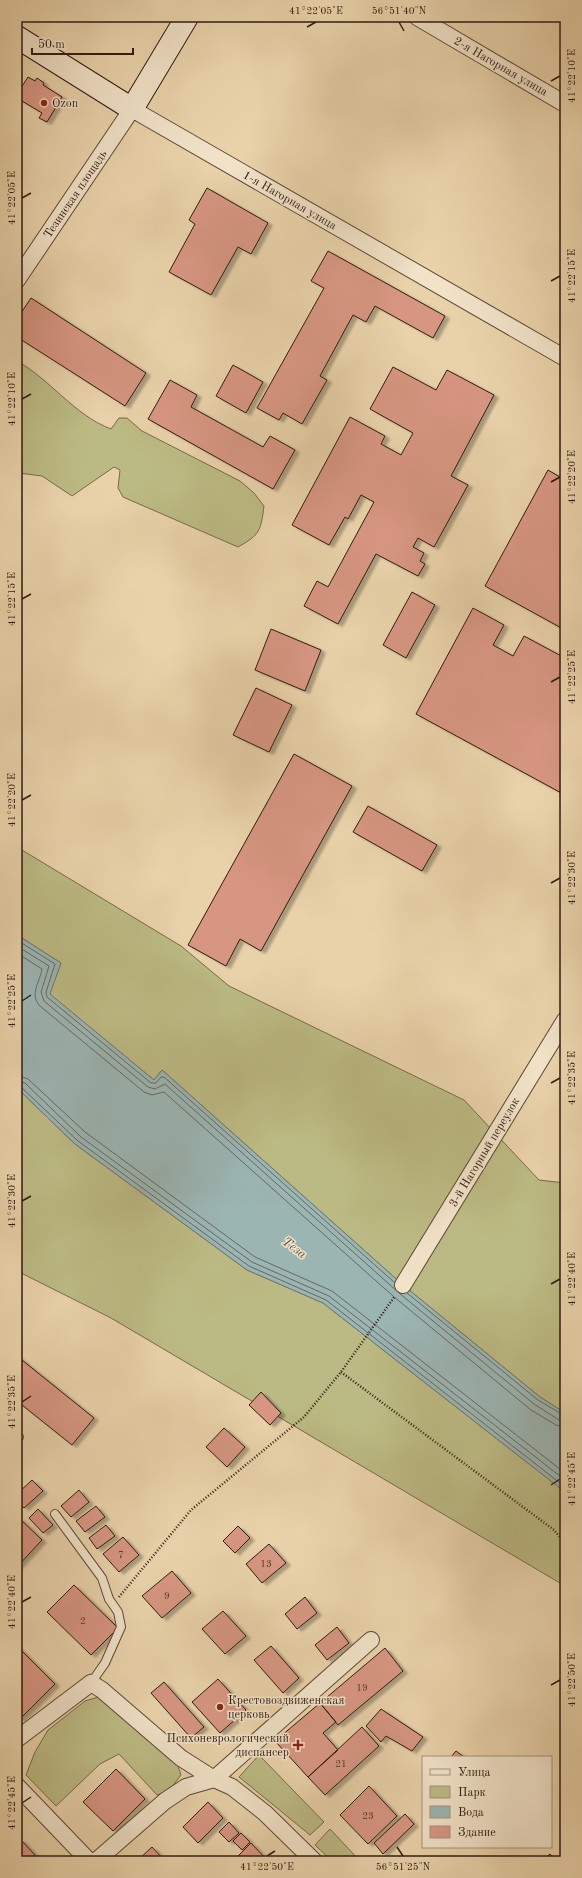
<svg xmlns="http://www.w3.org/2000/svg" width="582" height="1878" font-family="'Old Standard TT',serif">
	<defs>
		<filter id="shadow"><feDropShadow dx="4.5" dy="2.5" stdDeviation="1" flood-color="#0004"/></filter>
	</defs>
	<rect width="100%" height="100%" fill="#e9d2aa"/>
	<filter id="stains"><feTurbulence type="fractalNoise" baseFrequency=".005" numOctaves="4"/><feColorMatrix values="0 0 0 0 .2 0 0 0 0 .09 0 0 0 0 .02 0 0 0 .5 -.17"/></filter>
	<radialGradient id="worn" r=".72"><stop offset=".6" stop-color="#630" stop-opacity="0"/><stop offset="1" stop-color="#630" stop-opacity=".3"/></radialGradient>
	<path fill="#bcba84" stroke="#766a4a" d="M17,361C51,380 74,415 111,429L119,418H127L142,431L240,481L254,493L264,506C261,530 260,535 238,547L123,497L118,488L120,470L114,467L72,496L42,476L19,473L17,475Z
		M17,847L181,946L229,986L464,1100L539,1180L565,1183V1413L540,1397L403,1285L162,1070L154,1080L49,994L61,963L17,935Z
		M17,1088L75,1144L247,1270L323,1303L565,1492V1586L111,1318L17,1271Z
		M105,1695L177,1763L181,1775L168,1792L157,1795L119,1754L100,1764L56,1806L26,1775L35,1752L48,1730L85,1701Z
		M259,1755L324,1822L310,1835L239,1777Z
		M330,1829L360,1861H332L315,1845Z"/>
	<path fill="#9bb5b3" stroke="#707771" d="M17,935L61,963L50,994L154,1080L162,1070L403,1285L540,1397L565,1413V1492L323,1303L247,1270L75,1144L17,1088Z"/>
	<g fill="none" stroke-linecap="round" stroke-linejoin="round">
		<path stroke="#666861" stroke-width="1" d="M17,940L55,964L46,992L47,997L151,1083H156L161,1077H164L395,1283
			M17,946L49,966L41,992L44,1001L148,1087L155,1089L165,1084L398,1292
			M17,953L42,969C40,982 29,994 40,1006L144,1092L152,1095L164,1092L393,1296L531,1410L556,1425L565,1427
			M17,1075L28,1079L85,1132L255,1257L332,1291L565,1473
			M17,1081L25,1083L81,1137L252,1262L329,1296L565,1480
			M17,1086L21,1087L78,1141L249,1266L326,1300L565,1487
			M399,1293L534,1404L559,1420L565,1421
			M407,1293L538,1400L565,1416"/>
	</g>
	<path fill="#d79682" stroke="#301b0f" filter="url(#shadow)" d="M28,77L35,81L37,78L44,83L43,85L62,97L47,122L39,118L42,113L17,98V94Z
		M207,188L268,223L251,254L238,247L211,295L169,272L195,224L189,220Z
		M328,251L445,316L433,338L375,306L366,322L353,315L320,376L327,380L302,424L283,413L279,420L257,408L324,288L311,281Z
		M31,298L146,373L125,406L17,337V319Z
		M233,365L263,382L246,413L216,396Z
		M393,367L436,390L447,370L494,395L451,476L468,485L434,547L418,538L413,547L424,553L420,561L425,564L418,576L376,554L338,624L304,606L317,581L328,587L374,502L361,495L348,519L345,517L329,545L292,525L350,417L385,436L381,444L401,455L413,433L370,409Z
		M170,380L197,395L191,407L263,447L270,436L295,450L273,489L148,419Z
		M548,470L565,480V630L485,586Z
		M412,592L435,605L406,658L383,645Z
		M473,608L504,625L493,645L513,656L524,636L565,658V795L416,714Z
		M271,629L321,650L305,691L255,670Z
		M256,688L292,705L269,752L233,735Z
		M294,754L352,786L261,951L240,939L226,966L188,945Z
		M368,806L437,845L422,871L353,832Z
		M17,1356L94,1418L72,1445L17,1401Z
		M261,1392L281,1413L270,1425L249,1405Z
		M224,1428L245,1447L227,1467L206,1447Z
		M32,1480L43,1491L24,1508L17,1501V1494Z
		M79,1490L89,1502L71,1517L61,1506Z
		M96,1506L105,1517L85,1532L76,1521Z
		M38,1509L53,1525L43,1533L29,1518Z
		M19,1518L42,1540L17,1567V1520Z
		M106,1525L115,1536L97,1549L89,1538Z
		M238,1526L250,1538L235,1553L223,1541Z
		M123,1537L139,1555L119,1572L103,1554Z
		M269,1544L286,1563L262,1583L246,1564Z
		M172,1571L191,1593L162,1618L142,1596Z
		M74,1585L118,1628L91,1655L47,1612Z
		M305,1597L317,1613L297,1629L285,1614Z
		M223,1611L246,1636L225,1654L202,1629Z
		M337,1627L349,1643L327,1660L315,1645Z
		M17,1646L55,1684L20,1719L17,1716Z
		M271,1646L299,1678L283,1693L254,1660Z
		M385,1648L403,1671L338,1725L320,1703Z
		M218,1679L246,1710L220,1733L192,1702Z
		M164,1682L204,1727L191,1738L151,1693Z
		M320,1703L336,1722L323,1733L338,1750L308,1777L275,1741Z
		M381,1709L423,1737L412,1751L386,1736L381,1742L366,1726Z
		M362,1727L379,1746L325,1795L308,1777Z
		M456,1751L464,1757H451Z
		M116,1769L145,1799L113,1831L83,1802Z
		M369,1786L397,1816L368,1844L340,1815Z
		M208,1802L223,1818L198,1843L183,1827Z
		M405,1814L414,1824L383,1854L374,1843Z
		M229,1822L239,1833L229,1842L219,1832Z
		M241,1833L250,1842L242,1850L233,1841Z
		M20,1839L35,1855L28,1861H17V1842Z
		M251,1843L268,1861H243L238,1856Z
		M152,1847L165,1861H139L138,1860Z
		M550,1854L556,1861H542Z"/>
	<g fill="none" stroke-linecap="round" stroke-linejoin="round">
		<defs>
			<path id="lane" d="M17,1439L19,1437
				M55,1514L102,1578L109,1599L118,1612L121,1627L105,1663L91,1683"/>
			<path id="street" d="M417,17L565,104
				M17,280L132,109L565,358
				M403,1285L565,1020
				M17,1739L91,1683L102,1690L181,1758L214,1779L232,1787L265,1813L314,1861
				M17,1786L89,1861
				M96,1861L165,1801L186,1787L214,1779L371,1640"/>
			<path id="secondary" d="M17,37L132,109L187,17"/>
		</defs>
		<use href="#lane" stroke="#5e4936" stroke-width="10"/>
		<use href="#street" stroke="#5e4936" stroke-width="18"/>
		<use href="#secondary" stroke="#301b0f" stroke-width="24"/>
		<path stroke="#301b0f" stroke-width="2.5" stroke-dasharray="1 2" stroke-linecap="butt" d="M341,1372L554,1530L565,1543
			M119,1597L191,1510L304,1417L341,1372L395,1296"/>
		<use href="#lane" stroke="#f1e2c8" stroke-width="8"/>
		<use href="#street" stroke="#f1e2c8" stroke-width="16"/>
		<use href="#secondary" stroke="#f1e2c8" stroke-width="22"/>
	</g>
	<path fill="none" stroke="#301b0f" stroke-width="1.5" d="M399,22L404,31M307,27L316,22M551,81L560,76M22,198L31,193M551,281L560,276M22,399L31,394M551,482L560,477M22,599L31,594M551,682L560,677M22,800L31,795M551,883L560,878M22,1001L31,995M551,1083L560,1078M22,1201L31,1196M551,1284L560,1279M22,1402L31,1396M551,1485L560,1479M22,1602L31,1597M551,1685L560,1680M22,1803L31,1797M397,1847L403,1856M267,1856L275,1851"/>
	<g fill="#8f2418" stroke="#f1e2c8" stroke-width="1.5">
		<circle cx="44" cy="103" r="4"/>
		<circle cx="220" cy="1707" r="4"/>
		<path d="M296 1739h4v4h4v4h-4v4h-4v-4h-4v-4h4z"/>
	</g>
	<g text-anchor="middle" stroke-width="3" stroke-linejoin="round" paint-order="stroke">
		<g font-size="10" fill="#5a3a2c">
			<text x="121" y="1558">7</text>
			<text x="266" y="1567">13</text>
			<text x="167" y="1599">9</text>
			<text x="83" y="1624">2</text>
			<text x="362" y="1691">19</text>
			<text x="341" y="1767">21</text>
			<text x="368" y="1819">23</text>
		</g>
		<g font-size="12" fill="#301b0f" stroke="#f1e2c8">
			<text transform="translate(501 66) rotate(30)" y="4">2-я Нагорная улица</text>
			<text transform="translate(75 194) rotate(-56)" y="4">Тезинская площадь</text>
			<text transform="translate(290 200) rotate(30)" y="4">1-я Нагорная улица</text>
			<text transform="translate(484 1152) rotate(-59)" y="4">3-й Нагорный переулок</text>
		</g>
		<g font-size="12" fill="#301b0f" stroke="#f1e2c8" text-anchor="start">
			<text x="52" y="107">Ozon</text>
			<text x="228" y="1704">Крестовоздвиженская<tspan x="228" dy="14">церковь</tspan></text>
			<text x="289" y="1742" text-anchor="end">Психоневрологический<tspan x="289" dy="14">диспансер</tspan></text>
		</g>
		<g font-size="13" font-style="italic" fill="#504940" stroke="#f1e2c8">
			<text transform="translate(295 1247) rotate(37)" y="5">Теза</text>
		</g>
	</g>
	<rect width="582" height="1878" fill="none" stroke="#e9d2aa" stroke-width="44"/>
	<rect x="422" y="1756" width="130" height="92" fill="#f1e2c8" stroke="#a4927e"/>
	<rect x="430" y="1769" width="20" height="6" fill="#f1e2c8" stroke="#a4927e"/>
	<text x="458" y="1776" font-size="12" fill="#301b0f">Улица</text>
	<rect x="430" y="1786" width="20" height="12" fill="#bcba84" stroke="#a4927e"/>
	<text x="458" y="1796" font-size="12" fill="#301b0f">Парк</text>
	<rect x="430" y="1806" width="20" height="12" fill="#9bb5b3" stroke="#a4927e"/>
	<text x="458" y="1816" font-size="12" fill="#301b0f">Вода</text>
	<rect x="430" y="1826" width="20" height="12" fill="#d79682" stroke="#a4927e"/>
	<text x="458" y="1836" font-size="12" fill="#301b0f">Здание</text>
	<path d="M32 48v6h101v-6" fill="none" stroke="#301b0f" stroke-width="2"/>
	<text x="38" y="48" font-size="12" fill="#301b0f" stroke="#f1e2c8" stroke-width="3" paint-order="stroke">50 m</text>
	<rect x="22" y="22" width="538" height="1834" fill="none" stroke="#301b0f" stroke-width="1.5"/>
	<g font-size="10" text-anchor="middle" fill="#301b0f">
		<text x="316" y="14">41°22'05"E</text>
		<text x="399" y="14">56°51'40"N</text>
		<text transform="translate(571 76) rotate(-90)" y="4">41°22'10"E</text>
		<text transform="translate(11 198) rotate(-90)" y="4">41°22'05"E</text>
		<text transform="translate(571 276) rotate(-90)" y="4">41°22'15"E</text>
		<text transform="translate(11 399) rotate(-90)" y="4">41°22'10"E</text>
		<text transform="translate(571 477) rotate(-90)" y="4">41°22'20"E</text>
		<text transform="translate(11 599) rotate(-90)" y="4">41°22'15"E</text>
		<text transform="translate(571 677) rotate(-90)" y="4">41°22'25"E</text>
		<text transform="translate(11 800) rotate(-90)" y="4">41°22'20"E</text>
		<text transform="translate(571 878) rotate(-90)" y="4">41°22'30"E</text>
		<text transform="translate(11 1001) rotate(-90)" y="4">41°22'25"E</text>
		<text transform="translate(571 1078) rotate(-90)" y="4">41°22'35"E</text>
		<text transform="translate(11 1201) rotate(-90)" y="4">41°22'30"E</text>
		<text transform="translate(571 1279) rotate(-90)" y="4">41°22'40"E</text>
		<text transform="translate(11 1402) rotate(-90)" y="4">41°22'35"E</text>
		<text transform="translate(571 1479) rotate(-90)" y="4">41°22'45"E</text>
		<text transform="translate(11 1602) rotate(-90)" y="4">41°22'40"E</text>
		<text transform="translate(571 1680) rotate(-90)" y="4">41°22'50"E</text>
		<text transform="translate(11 1803) rotate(-90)" y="4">41°22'45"E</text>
		<text x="267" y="1870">41°22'50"E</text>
		<text x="403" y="1870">56°51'25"N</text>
	</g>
	<rect width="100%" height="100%" filter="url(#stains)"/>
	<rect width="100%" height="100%" fill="url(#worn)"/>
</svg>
